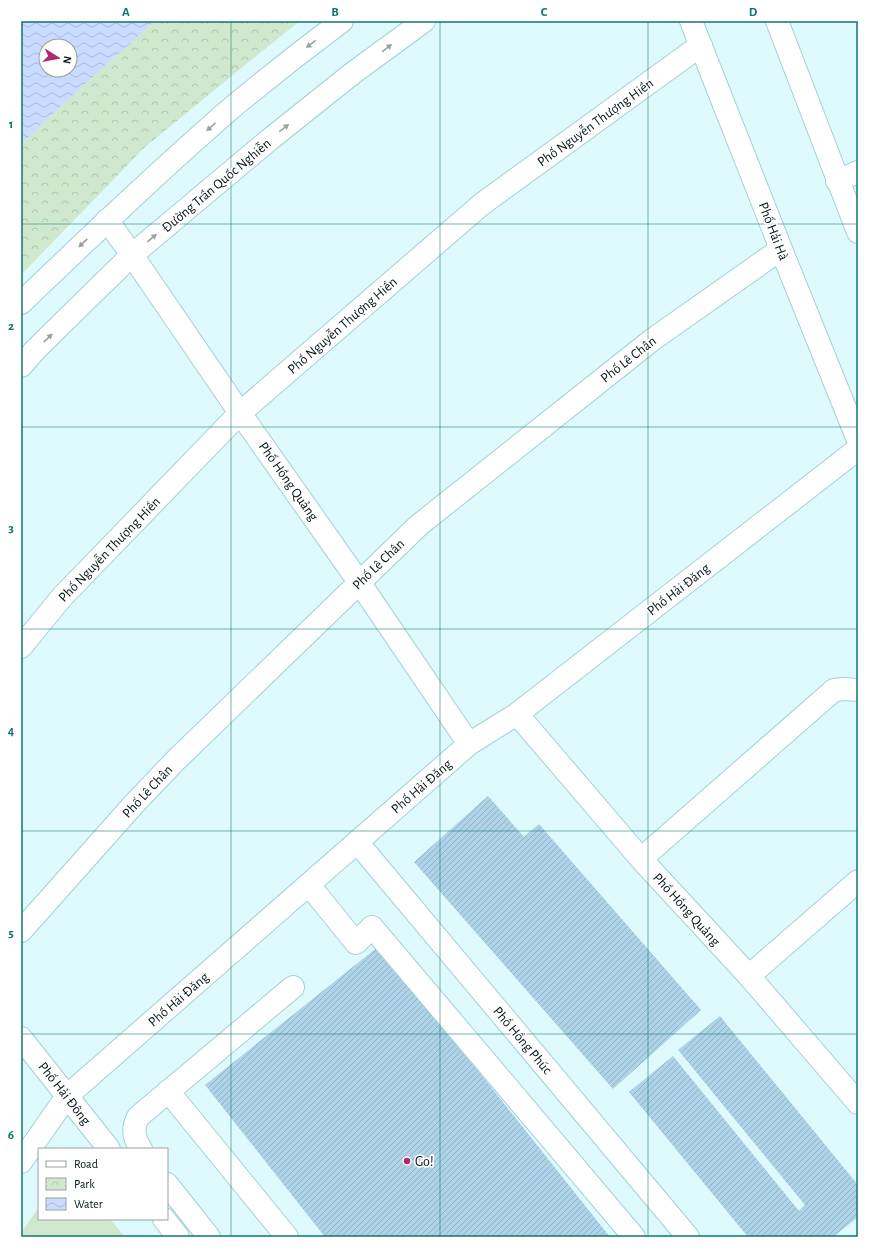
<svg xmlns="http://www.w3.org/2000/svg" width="879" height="1258" font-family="'Alegreya Sans',sans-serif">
	<defs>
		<pattern id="park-crowns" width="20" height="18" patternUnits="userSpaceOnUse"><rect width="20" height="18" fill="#d0e9ce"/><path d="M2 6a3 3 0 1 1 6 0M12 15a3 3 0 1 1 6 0" fill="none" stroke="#b1c7b0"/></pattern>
		<pattern id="water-waves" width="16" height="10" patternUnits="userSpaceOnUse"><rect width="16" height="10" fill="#c9dbff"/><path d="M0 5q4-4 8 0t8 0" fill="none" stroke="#abbbda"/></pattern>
		<pattern id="building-hatch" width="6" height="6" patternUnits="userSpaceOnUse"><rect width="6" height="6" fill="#aed2e7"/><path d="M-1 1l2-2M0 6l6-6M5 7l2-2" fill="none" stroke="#94b3c5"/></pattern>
	</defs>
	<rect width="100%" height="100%" fill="#defafd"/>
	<path fill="url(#park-crowns)" d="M155,21H300L245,65L144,148L21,275V144L60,107Z"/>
	<path fill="#d0e9ce" d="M39,1207V1219H110L125,1237H21V1233Z"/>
	<path fill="url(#water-waves)" fill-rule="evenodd" d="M21,21H155L60,107L21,144ZM46,46H70V70H46Z"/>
	<path fill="url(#building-hatch)" d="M488,796L524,837L539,824L701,1010L613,1089L414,862Z
		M379,946L610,1237H325L205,1085Z
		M720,1016L858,1185V1217L833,1237H748L629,1092L673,1056L799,1211L805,1205L678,1050Z"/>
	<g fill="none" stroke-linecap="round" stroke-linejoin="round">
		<defs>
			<path id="minor" d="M691,21L781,249L858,440
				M777,21L858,232
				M837,181L858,172
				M107,220L132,255L240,413L359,582L469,744
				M21,647L62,597L240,413L482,204L701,45
				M517,714L641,859L749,976L858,1103
				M357,842L688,1237
				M641,859L834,690L845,689L858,690
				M309,885L356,943L372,927L634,1237
				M21,931L134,804L176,760L419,525L652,340L781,249
				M749,976L858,881
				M21,1038L109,1149
				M168,1091L287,1237
				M141,1149C134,1139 132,1128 138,1117L293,987
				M21,1162L67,1096L469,744L517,714L858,449
				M167,1184L209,1237
				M164,1219L178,1237"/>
			<path id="major" d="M21,303C89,238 157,173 228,111C265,80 303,50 342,21
				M21,366L36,349L132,255L269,140L353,73L424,21"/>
		</defs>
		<use href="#minor" stroke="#a3d1d6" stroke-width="24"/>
		<use href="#major" stroke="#a3d1d6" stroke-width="24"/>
		<use href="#minor" stroke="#fff" stroke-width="22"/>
		<use href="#major" stroke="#fff" stroke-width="22"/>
	</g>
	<defs><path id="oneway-solid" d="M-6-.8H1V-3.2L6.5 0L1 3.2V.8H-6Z"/></defs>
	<g fill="#9aa1a2">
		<use href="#oneway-solid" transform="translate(311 44) rotate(143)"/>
		<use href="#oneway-solid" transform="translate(387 48) rotate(-37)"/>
		<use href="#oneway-solid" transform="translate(211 127) rotate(138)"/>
		<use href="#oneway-solid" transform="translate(284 128) rotate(-38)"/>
		<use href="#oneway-solid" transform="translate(152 238) rotate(-40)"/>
		<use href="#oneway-solid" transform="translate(83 243) rotate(136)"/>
		<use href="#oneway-solid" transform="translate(48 338) rotate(-44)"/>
	</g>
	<path fill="none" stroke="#0f766e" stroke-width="1" stroke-opacity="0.55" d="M231,21V1237M440,21V1237M648,21V1237M21,224H858M21,427H858M21,629H858M21,831H858M21,1034H858"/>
	<circle fill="#b0296c" stroke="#fff" stroke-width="1.5" cx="407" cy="1161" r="4"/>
	<g text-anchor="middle" stroke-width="3.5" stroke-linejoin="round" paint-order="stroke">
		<g font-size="14" fill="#031416" stroke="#fff">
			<text transform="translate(595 122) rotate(-36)" y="5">Phố Nguyễn Thượng Hiền</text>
			<text transform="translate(216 185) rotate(-40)" y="5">Đường Trần Quốc Nghiễn</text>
			<text transform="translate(774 231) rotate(69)" y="5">Phố Hải Hà</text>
			<text transform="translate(342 325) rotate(-41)" y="5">Phố Nguyễn Thượng Hiền</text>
			<text transform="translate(628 359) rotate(-38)" y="5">Phố Lê Chân</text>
			<text transform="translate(289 481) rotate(55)" y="5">Phố Hồng Quảng</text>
			<text transform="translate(109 549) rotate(-46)" y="5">Phố Nguyễn Thượng Hiền</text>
			<text transform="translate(378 564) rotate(-44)" y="5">Phố Lê Chân</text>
			<text transform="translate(678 589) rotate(-38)" y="5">Phố Hải Đăng</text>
			<text transform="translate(421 786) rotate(-41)" y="5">Phố Hải Đăng</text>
			<text transform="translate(147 791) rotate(-47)" y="5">Phố Lê Chân</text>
			<text transform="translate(687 909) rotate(48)" y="5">Phố Hồng Quảng</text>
			<text transform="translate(178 999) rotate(-41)" y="5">Phố Hải Đăng</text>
			<text transform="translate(523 1040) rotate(50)" y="5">Phố Hồng Phúc</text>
			<text transform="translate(65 1093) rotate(52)" y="5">Phố Hải Đông</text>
		</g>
		<g font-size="14" fill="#031416" stroke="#fff" text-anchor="start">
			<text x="415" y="1166">Go!</text>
		</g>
	</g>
	<rect width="879" height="1258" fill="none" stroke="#ffffff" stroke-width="44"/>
	<rect x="38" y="1148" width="130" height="72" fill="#ffffff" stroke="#9aa1a2"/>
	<rect x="46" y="1161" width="20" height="6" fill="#ffffff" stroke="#9aa1a2"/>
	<text x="74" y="1168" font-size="12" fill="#031416">Road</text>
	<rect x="46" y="1178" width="20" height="12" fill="url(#park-crowns)" stroke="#9aa1a2"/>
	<text x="74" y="1188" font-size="12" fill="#031416">Park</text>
	<rect x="46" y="1198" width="20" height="12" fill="url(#water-waves)" stroke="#9aa1a2"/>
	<text x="74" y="1208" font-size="12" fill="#031416">Water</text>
	<g transform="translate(58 58) rotate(101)"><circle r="19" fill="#ffffff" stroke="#9aa1a2"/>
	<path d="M0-3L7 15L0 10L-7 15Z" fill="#b0296c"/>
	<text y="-6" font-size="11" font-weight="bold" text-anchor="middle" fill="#031416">N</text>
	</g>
	<rect x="22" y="22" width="835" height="1214" fill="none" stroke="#0f766e" stroke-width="1.5"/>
	<g font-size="13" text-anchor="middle" font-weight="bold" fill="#0f766e">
		<text x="126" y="16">A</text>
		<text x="335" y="16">B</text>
		<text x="544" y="16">C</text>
		<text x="753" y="16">D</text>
		<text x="11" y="128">1</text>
		<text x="11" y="330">2</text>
		<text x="11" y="532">3</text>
		<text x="11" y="735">4</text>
		<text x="11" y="937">5</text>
		<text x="11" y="1139">6</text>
	</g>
</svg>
